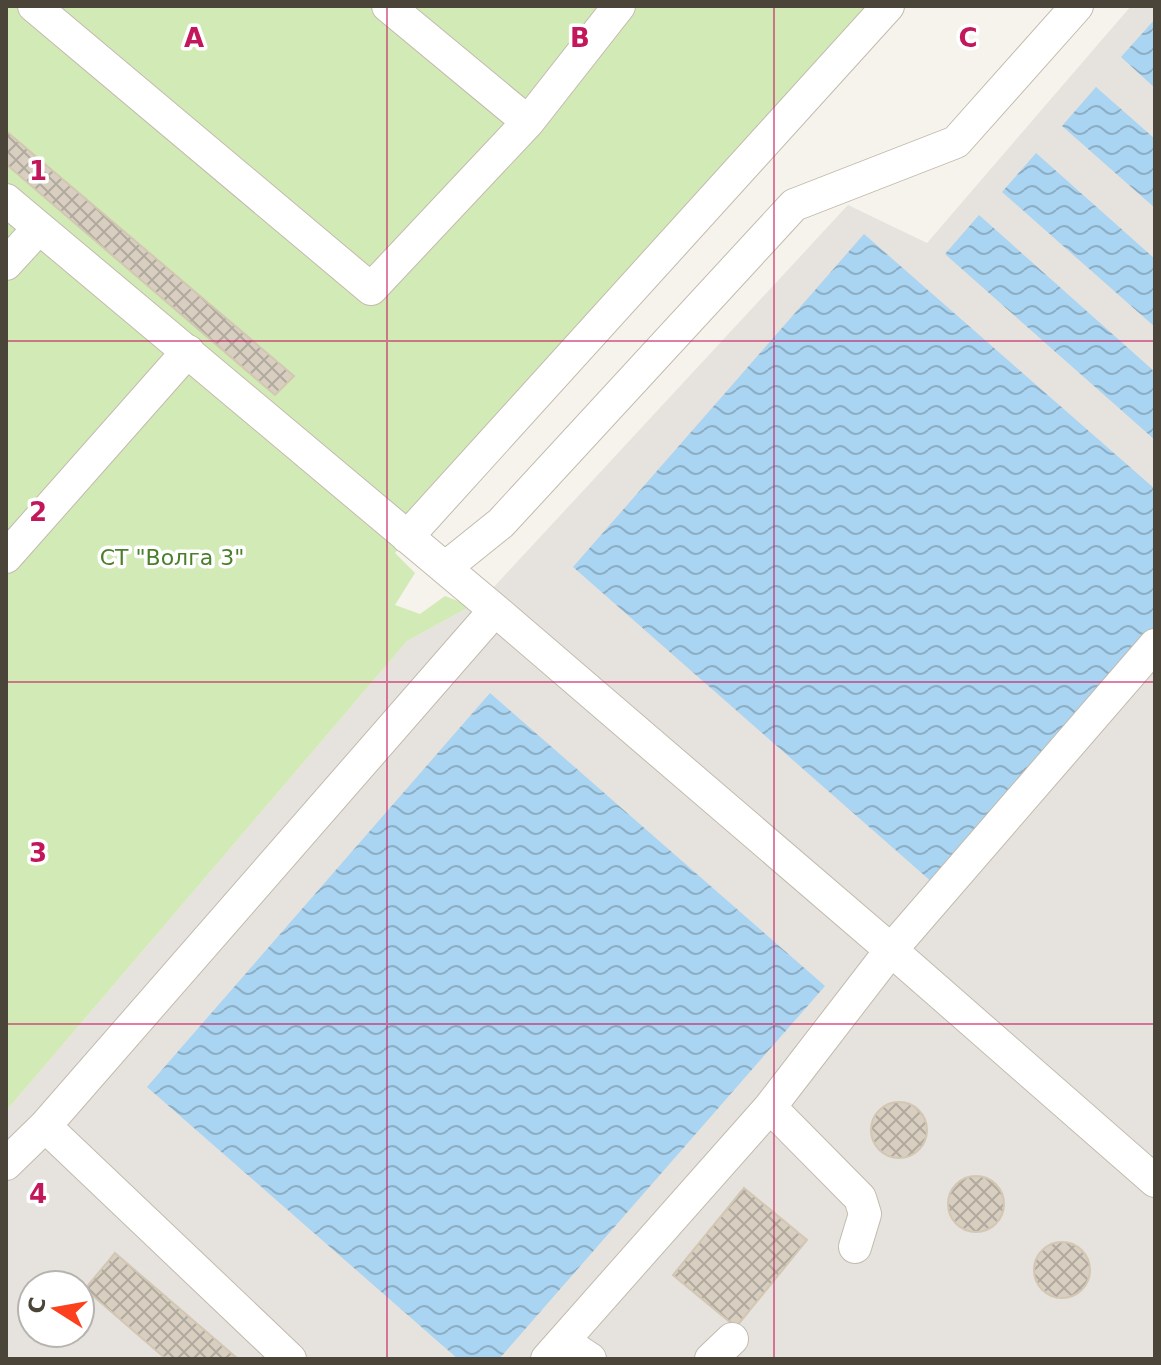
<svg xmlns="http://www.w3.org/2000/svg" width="1161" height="1365" font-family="'DejaVu Sans',sans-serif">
	<defs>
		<pattern id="water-waves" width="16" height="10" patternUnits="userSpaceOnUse" patternTransform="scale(2)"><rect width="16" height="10" fill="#a9d4f2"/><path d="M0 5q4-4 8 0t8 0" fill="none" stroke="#8caec5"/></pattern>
		<pattern id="building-cross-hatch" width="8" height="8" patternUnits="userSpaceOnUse" patternTransform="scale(2)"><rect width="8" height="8" fill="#d8cfc1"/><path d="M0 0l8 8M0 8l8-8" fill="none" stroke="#b1aa9e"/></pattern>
	</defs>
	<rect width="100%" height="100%" fill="#f6f3ec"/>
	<path fill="#e6e2dd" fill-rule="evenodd" d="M1131,6H1155V1359H6V1111L407,641L471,606L492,589L848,205L927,243ZM32,1285H80V1333H32Z"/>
	<path fill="#d2eab5" d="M6,6H888L395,553L415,573L395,605L420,614L445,596L471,606L407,641L6,1111Z"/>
	<path fill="url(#water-waves)" d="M1155,19V88L1121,57Z
		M1096,87L1155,139V208L1062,126Z
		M1036,153L1155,259V327L1002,192Z
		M979,215L1155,372V440L945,254Z
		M864,234L1155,489V630L933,883L573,567Z
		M490,693L825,986L499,1359H458L147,1087Z"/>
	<path fill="url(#building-cross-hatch)" stroke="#d3c7b4" stroke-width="2" d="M6,131L294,376L275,395L6,164Z
		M871 1130a28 28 0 1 1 56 0a28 28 0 1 1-56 0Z
		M948 1204a28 28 0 1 1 56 0a28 28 0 1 1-56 0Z
		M744,1188L807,1240L736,1327L673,1275Z
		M1034 1270a28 28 0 1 1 56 0a28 28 0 1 1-56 0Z
		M115,1253L238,1359H166L85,1289Z"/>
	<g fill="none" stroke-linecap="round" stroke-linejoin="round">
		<defs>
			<path id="minor" d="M34,6L371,289L528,122L388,6
				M528,122L619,6
				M6,200L495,610L891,950L1155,1181
				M6,264L39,228
				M407,537L888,6
				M6,557L188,351
				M445,568L501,523L794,205L956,142L1077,6
				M770,1107L860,1198L865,1214L855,1247
				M45,1126L290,1359
				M6,1164L45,1126L495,610
				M564,1342L590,1359
				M547,1359L770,1107L891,950L1155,645
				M711,1359L732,1339"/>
		</defs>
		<use href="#minor" stroke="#c2bbae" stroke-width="34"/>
		<use href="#minor" stroke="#fff" stroke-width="32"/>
	</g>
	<path fill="none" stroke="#c2185b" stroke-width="2" stroke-opacity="0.55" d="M387,6V1359M774,6V1359M6,341H1155M6,682H1155M6,1024H1155"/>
	<g text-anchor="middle" stroke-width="7" stroke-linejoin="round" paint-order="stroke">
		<g font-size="22" fill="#4a7f2a" stroke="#fff">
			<text x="172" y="565">СТ "Волга 3"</text>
		</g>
	</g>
	<g font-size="26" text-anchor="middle" font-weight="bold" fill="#c2185b" stroke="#fff" stroke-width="7" stroke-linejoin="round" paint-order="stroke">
		<text x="194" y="47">A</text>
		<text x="580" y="47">B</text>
		<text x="968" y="47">C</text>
		<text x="38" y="180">1</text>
		<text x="38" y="521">2</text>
		<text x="38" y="862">3</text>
		<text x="38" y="1203">4</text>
	</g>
	<rect width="1161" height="1365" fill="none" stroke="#4b4439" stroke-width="16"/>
	<g transform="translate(56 1309) rotate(281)"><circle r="38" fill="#ffffff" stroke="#b7b4b0" stroke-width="2"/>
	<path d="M0-6L14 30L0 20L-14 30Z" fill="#fc3f1d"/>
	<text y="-12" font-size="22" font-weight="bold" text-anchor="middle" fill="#4b4439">С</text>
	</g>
</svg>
